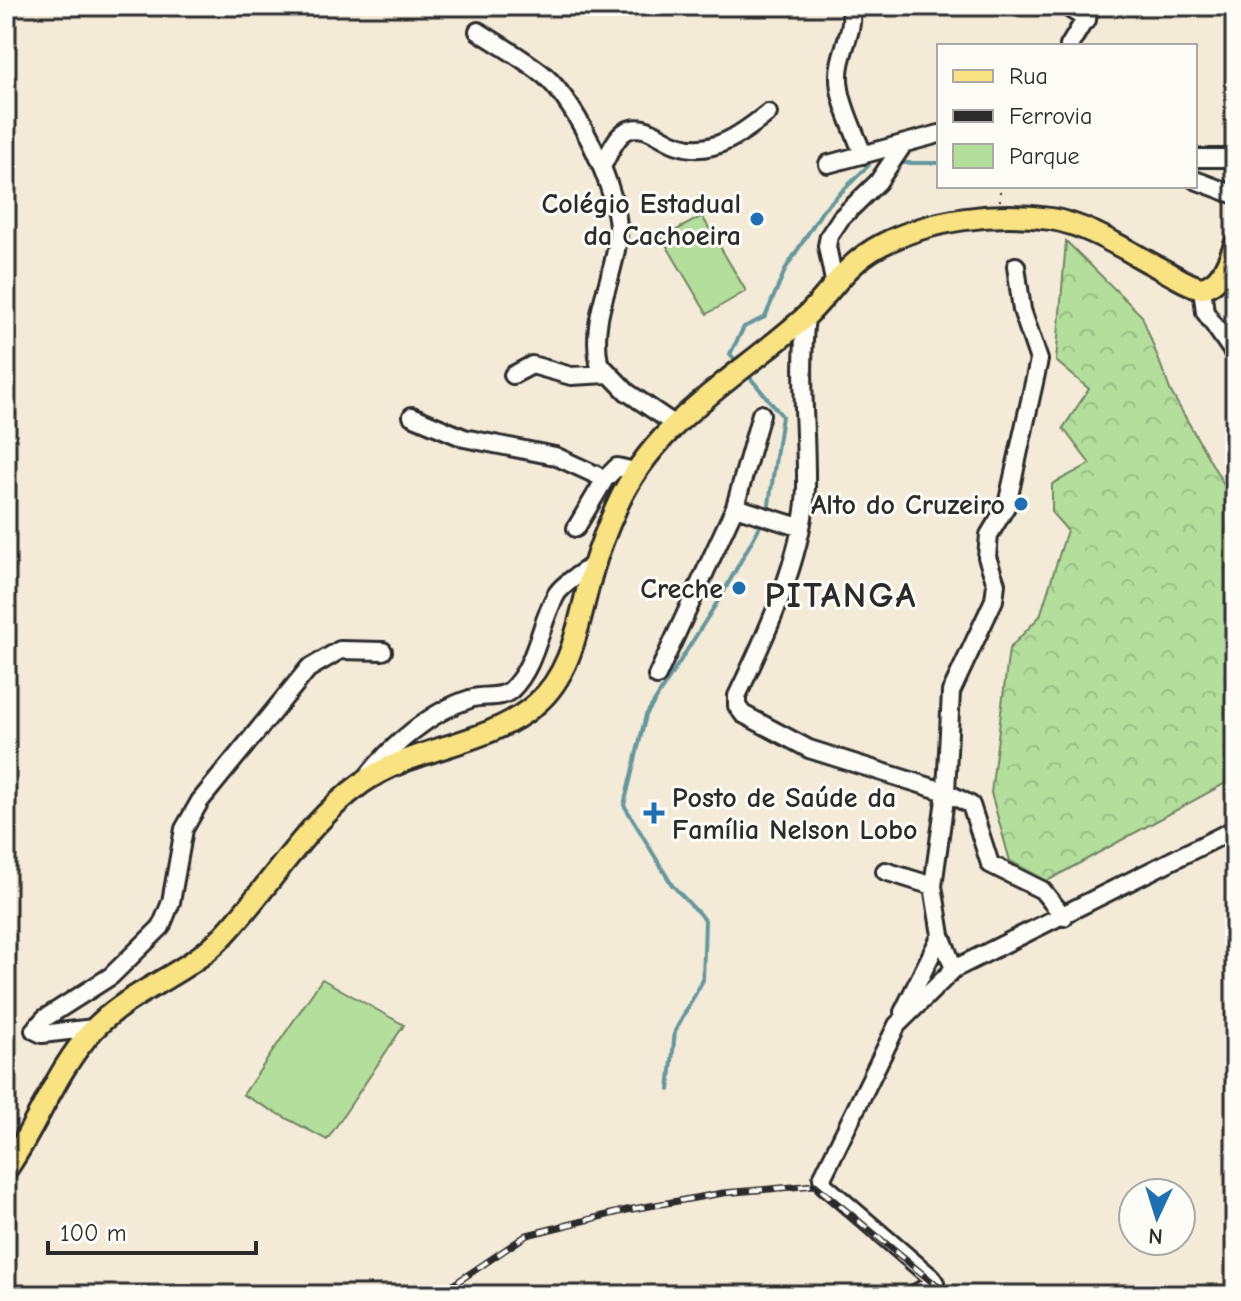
<svg xmlns="http://www.w3.org/2000/svg" width="1241" height="1301" font-family="'Comic Neue',sans-serif">
	<defs>
		<pattern id="forest-crowns" width="20" height="18" patternUnits="userSpaceOnUse" patternTransform="scale(2)"><rect width="20" height="18" fill="#b3de9b"/><path d="M2 6a3 3 0 1 1 6 0M12 15a3 3 0 1 1 6 0" fill="none" stroke="#9abf86"/></pattern>
	</defs>
	<rect width="100%" height="100%" fill="#f4ead8"/>
	<filter id="ink" filterUnits="userSpaceOnUse"><feTurbulence type="fractalNoise" baseFrequency=".0125" numOctaves="2"/><feDisplacementMap in="SourceGraphic" scale="16" xChannelSelector="R" yChannelSelector="G"/><feConvolveMatrix kernelMatrix="1 2 1 2 8 2 1 2 1" color-interpolation-filters="sRGB"/></filter>
	<g filter="url(#ink)">
		<path fill="url(#forest-crowns)" stroke="#6f8463" stroke-width="2" d="M1066,241L1142,316L1171,392L1232,499L1235,778L1047,881L1010,861L991,793L1009,649L1040,616L1067,530L1052,513V484L1090,464L1063,428L1089,389L1056,361Z"/>
		<path fill="#b3de9b" stroke="#6f8463" stroke-width="2" d="M702,216L746,291L707,314L662,238Z
			M322,979L404,1025L327,1140L243,1095Z"/>
		<g fill="none" stroke-linecap="round" stroke-linejoin="round">
			<path stroke="#66979d" stroke-width="4" d="M904,163H939
				M739,364L730,354L744,327L765,317L786,268L823,210L869,165
				M747,374L782,416L768,511
				M669,1090L675,1031L703,980L705,920L672,885L624,805L646,715L723,593L764,519"/>
			<defs>
				<path id="minor" d="M850,6C856,32 839,50 839,75C838,101 855,131 863,155
					M1066,6L1087,20
					M478,31C501,46 525,59 545,76C577,104 621,194 618,236C614,282 590,314 599,363L627,392L674,424
					M1069,46L1093,6
					M1195,158H1235
					M828,164L939,134
					M602,167C608,156 615,137 626,131C645,121 661,140 678,145C712,157 743,133 768,113
					M1195,180L1235,195
					M834,281L827,246L829,236L841,218L878,182L903,145
					M1202,288L1205,312L1235,355
					M806,317C799,375 807,431 806,488C804,554 765,638 737,696V706L743,714L809,749L946,792L951,692L994,600L996,584L987,557L989,535L1007,505L1039,360L1022,310L1016,266
					M513,375L532,365L571,376L607,374
					M412,416L464,438L555,456L605,479
					M735,507L799,527
					M576,528L605,479L617,467L635,471
					M657,676L735,507L761,414
					M367,777C391,746 431,711 470,699C483,694 499,700 511,690C537,665 539,625 556,595C563,583 583,573 594,564
					M885,871L933,886
					M941,935L933,886L946,792L971,805L990,864L1042,890L1064,917
					M903,1012L941,935L954,969
					M94,1028L42,1034L34,1030L45,1018L111,976L161,927L171,902L184,829L200,801L308,669L340,650L383,651
					M913,1295L935,1283L932,1278L824,1185L822,1178L897,1025L954,969L1235,829"/>
				<path id="major" d="M6,1170C38,1125 56,1069 94,1029C131,990 185,976 222,937C270,887 305,824 362,783C414,746 488,746 536,704C575,671 579,615 593,569C599,548 608,526 617,506C654,422 737,378 803,319C831,294 843,265 881,245C931,219 995,211 1051,219C1090,225 1130,253 1165,271C1177,277 1189,286 1202,288C1222,283 1228,262 1235,245"/>
			</defs>
			<use href="#minor" stroke="#2b2b2b" stroke-width="22"/>
			<use href="#major" stroke="#2b2b2b" stroke-width="26"/>
			<path stroke="#2b2b2b" stroke-width="2" stroke-dasharray="2 6" stroke-linecap="butt" d="M1000,201V186"/>
			<use href="#minor" stroke="#fdfcf7" stroke-width="16"/>
			<use href="#major" stroke="#f8e281" stroke-width="20"/>
			<defs>
				<path id="rail" d="M438,1295L527,1235L627,1210L723,1193L815,1185L948,1295"/>
			</defs>
			<use href="#rail" stroke="#2b2b2b" stroke-width="7"/>
			<use href="#rail" stroke="#fdfcf7" stroke-width="4" stroke-dasharray="12" stroke-linecap="butt"/>
		</g>
	</g>
	<g fill="#1f6fb2" stroke="#fdfcf7" stroke-width="3">
		<circle cx="757" cy="219" r="8"/>
		<circle cx="1021" cy="504" r="8"/>
		<circle cx="739" cy="588" r="8"/>
		<path d="M650 801h8v8h8v8h-8v8h-8v-8h-8v-8h8z"/>
	</g>
	<g text-anchor="middle" stroke-width="6" stroke-linejoin="round" paint-order="stroke">
		<g font-size="28" font-weight="bold" fill="#2b2b2b" stroke="#fdfcf7" text-anchor="end">
			<text x="741" y="213">Colégio Estadual<tspan x="741" dy="32">da Cachoeira</tspan></text>
			<text x="1005" y="514">Alto do Cruzeiro</text>
			<text x="723" y="598">Creche</text>
			<text x="672" y="807" text-anchor="start">Posto de Saúde da<tspan x="672" dy="32">Família Nelson Lobo</tspan></text>
		</g>
		<g font-size="36" font-weight="bold" letter-spacing="2" fill="#2b2b2b" stroke="#fdfcf7">
			<text x="841" y="607">PITANGA</text>
		</g>
	</g>
	<rect width="1241" height="1301" fill="none" stroke="#fdfcf7" stroke-width="32"/>
	<rect x="16" y="16" width="1209" height="1269" fill="none" stroke="#2b2b2b" stroke-width="3" filter="url(#ink)"/>
	<rect x="937" y="44" width="260" height="144" fill="#fdfcf7" stroke="#a9a8a5" stroke-width="2"/>
	<rect x="953" y="70" width="40" height="12" fill="#f8e281" stroke="#a9a8a5" stroke-width="2"/>
	<text x="1009" y="84" font-size="24" fill="#2b2b2b">Rua</text>
	<rect x="953" y="110" width="40" height="12" fill="#2b2b2b" stroke="#a9a8a5" stroke-width="2"/>
	<text x="1009" y="124" font-size="24" fill="#2b2b2b">Ferrovia</text>
	<rect x="953" y="144" width="40" height="24" fill="#b3de9b" stroke="#a9a8a5" stroke-width="2"/>
	<text x="1009" y="164" font-size="24" fill="#2b2b2b">Parque</text>
	<g transform="translate(1157 1217) rotate(184)"><circle r="38" fill="#fdfcf7" stroke="#a9a8a5" stroke-width="2"/>
	<path d="M0-6L14 30L0 20L-14 30Z" fill="#1f6fb2"/>
	<text y="-12" font-size="22" font-weight="bold" text-anchor="middle" fill="#2b2b2b">N</text>
	</g>
	<path d="M48 1241v12h208v-12" fill="none" stroke="#2b2b2b" stroke-width="4"/>
	<text x="60" y="1241" font-size="24" fill="#2b2b2b" stroke="#fdfcf7" stroke-width="6" paint-order="stroke">100 m</text>
</svg>
